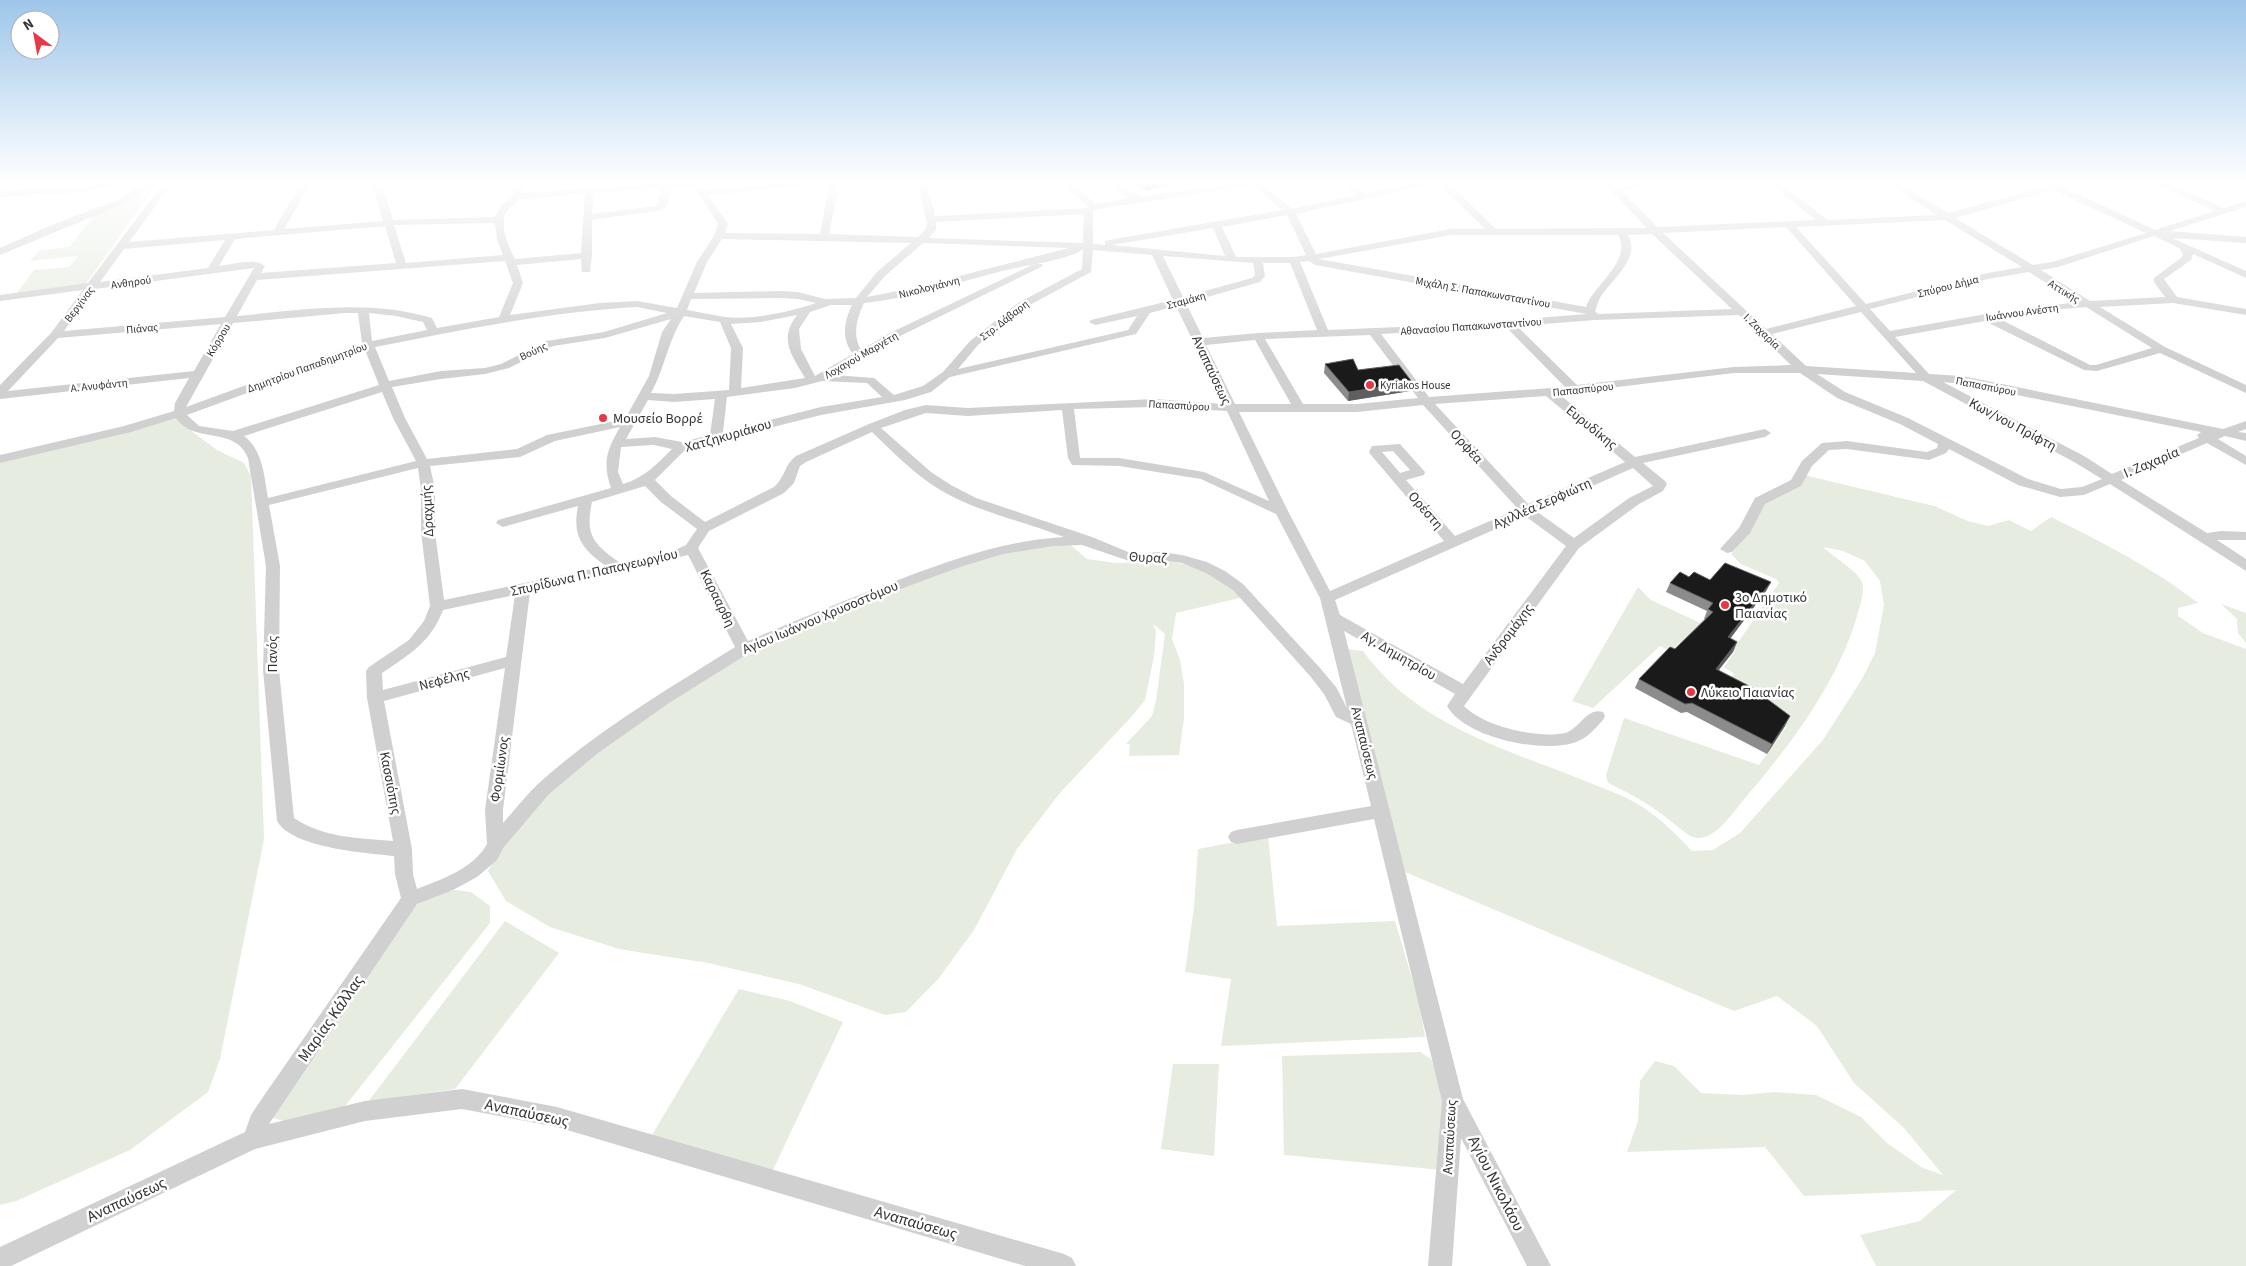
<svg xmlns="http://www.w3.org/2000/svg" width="2246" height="1266" font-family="'Source Sans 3',sans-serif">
	<rect width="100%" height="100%" fill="#fff"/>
	<path fill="#e6ecdf" d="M153,181H169L158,182L85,285L17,293L34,270L69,267L78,256L30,261L39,251L69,247L96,213Z
		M176,416L190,430L217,450L244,463L251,476L264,839L220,1059L208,1092L130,1150L16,1201L0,1205V463Z
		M1804,475L1934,506L1968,521L1988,526L2009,520L2031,531L2051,517C2102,542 2153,568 2198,603L2178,608V616L2203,633L2246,649V1266H1876L1860,1235L1920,1221L1956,1190L1804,1196L1765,1147L1627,1152L1638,1121L1640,1081L1655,1061L1674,1066L1701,1093L1743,1095L1774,1092L1816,1095L1861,1117L1887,1143L1923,1168L1943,1175L1904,1128L1854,1083L1817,1026L1777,996L1734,1011L1405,872L1347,649L1363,651C1415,723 1499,747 1578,778C1599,787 1622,794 1641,806C1660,818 1676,834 1692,851L1713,850L1740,833L1823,740L1862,679L1875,653L1884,605L1880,581L1865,561L1843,551L1823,547C1832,556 1860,573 1862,582C1865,593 1860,605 1857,616C1838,682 1790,746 1745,798C1734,811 1717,839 1697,838C1690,837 1683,831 1678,827C1656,808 1634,795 1608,783L1606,775L1624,718L1759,765L1787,726L1748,697L1725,683L1734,674L1724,667L1735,651L1697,630L1675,653L1660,646L1593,708L1572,701L1638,587L1651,600L1739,641L1779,583L1776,579L1741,564L1731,554L1747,534L1758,507Z
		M1068,543L1087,559L1116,563L1169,561L1205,569L1244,597L1176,613L1172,639L1180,660L1184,684V718L1179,755L1129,756L1130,744H1126L1152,716L1156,701L1165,634L1153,624L1156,631L1154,656L1145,700L1133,715L1059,794L1017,849L974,930L939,978L906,1012L885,1015L799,984L708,963L619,949L550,927L506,901L488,871L502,848L545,793L622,734L727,662L786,633L932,575L1004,553Z
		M2221,604L2246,613V643L2238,633L2237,619Z
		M1268,836L1277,926L1395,921L1419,1002L1425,1037L1221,1046L1231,979L1185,972L1194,907L1198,849Z
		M456,890L471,892L490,906V923L342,1110L284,1121L270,1117L407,913C421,899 436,893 456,890Z
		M505,921L559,953L455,1089L368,1102Z
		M739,989L790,1001L843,1022L770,1176L649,1140Z
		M1420,1052L1431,1059L1445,1096L1442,1170L1284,1155L1282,1056Z
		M1173,1064H1219L1214,1156L1161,1149Z"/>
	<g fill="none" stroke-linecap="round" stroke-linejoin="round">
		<path fill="#d0d0d0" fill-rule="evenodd" d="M112,181H132L127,184L83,192L0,197V191L83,186Z
			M145,181H156L145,191L126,203L0,255V248L47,227L119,199Z
			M167,181H200L195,184L170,186L129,242L274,230L302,181H312L284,229L383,221L371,181H381L393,220L495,217L501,206L514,194L511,181H521L523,193L686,181H702L705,190L797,181H840L829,234L918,237L926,229L927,224L917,181H927L935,216L1089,208L1061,181H1071L1095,204L1130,198L1116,190L1115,181H1125L1124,187L1141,197L1246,181H1269L1263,184L1292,209L1356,195L1342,181H1352L1365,193L1422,181H1447L1496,229L1647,228L1602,181H1612L1618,187L1644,181H1662L1622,191L1657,227L1816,220L1766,181H1777L1828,220L1937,215L1884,181H1895L1948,213L2046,186L2047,183C2057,182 2068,181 2080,181L2063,187L2155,230L2215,211L2149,181H2162L2224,208L2246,201V207L2170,231L2246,237V243L2172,238L2246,271V278L2193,254L2191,260L2164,279L2177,297L2246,309V315L2173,303L2100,307L2165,347L2246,385V393L2160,353L2097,371L2084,370L1985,321L1895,337L1929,374L1962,376L2223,429L2246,421V429L2238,432L2246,433V441L2225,436L2218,439L2246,456V465L2207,443L2121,480L2207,533L2221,531L2246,532V540H2217L2246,559V571L2110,484L2084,495L2060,497L2018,485L1949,449L1946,453L1929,460L1847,449L1829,450L1812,466L1801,486L1765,504L1750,533L1732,552L1727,553L1720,549L1739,528L1755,498L1791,480L1802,461L1822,443L1847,441L1927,452L1937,448L1938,444L1900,424L1837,398L1800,373H1734L1559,394L1635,457L1765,429L1771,433L1765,437L1643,463L1665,481L1667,484L1663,491L1639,504L1579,548L1464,706C1483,726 1537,739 1565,733C1580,729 1586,707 1603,712L1605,716L1603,720C1595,729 1587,738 1576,742C1543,754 1465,738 1447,706L1455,694L1344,631L1463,1099L1551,1266H1527L1461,1138L1452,1266H1428L1442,1101L1374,819L1237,844L1231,842L1228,837L1231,832L1237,830L1371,806L1351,724L1336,717L1324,694L1310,676L1233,590L1206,573L1182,563L1161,560L1135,563L1082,545L1053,546L1003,554L960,567L852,607L749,653L669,703L598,753L549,794L503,848L497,860L477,877L453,890L417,904L269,1124L365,1101L462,1089L557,1107L1064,1254L1072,1258L1076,1266H1025L557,1127L462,1109L365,1121L255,1149L11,1266H0V1247L245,1132L251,1115L263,1097L401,898L395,874L394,856C366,853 292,848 277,821L263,670L266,566L248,458C235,425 194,445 176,418L131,432L0,463V455L124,426L174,411L175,403L189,378L0,399V385L51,333L83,290L0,301V295L88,283L164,182ZM830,181L820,234L725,233L728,224L708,195L826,184ZM1438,183L1485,229H1451L1316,254L1296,214ZM1253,185L1282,210L1109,240L1105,241V245L1093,244V210ZM694,186L718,224L714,236L697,262L677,308L637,301L600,303L510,315L523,283L517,265L581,259L582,272H590L592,255V220L662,210L667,206L671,188ZM662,188L656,206L592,214L594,193ZM2053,190L2146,233L2052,262L2033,265L1955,218ZM585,194L581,253L515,259C509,247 499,227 506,213C509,208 516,203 520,199ZM1084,214L1083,243L929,238L936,230V222ZM1287,215L1306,255L1294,257H1236L1222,227ZM1945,220L2022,267L1988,273L1866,304L1796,227ZM495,223L497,239L503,255L406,263L394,225ZM385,226L396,263L261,273L265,266C255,257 232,265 219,266L235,239ZM1786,227L1856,306L1766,329L1663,233ZM1213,228L1225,256L1112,245ZM1652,234L1732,309L1598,314L1595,311C1597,306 1598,301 1601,296C1613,279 1641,257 1628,235ZM1451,235H1618C1633,261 1593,285 1586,307L1319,259ZM2154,236L2179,248L2183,254L2182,257L2154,278V282L2165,297L2090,301L2041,270L2058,267ZM722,239L911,243L877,272L856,298L825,299L798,292L780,291L694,293L707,262ZM225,240L208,268L100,282L124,249ZM923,243L1069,248L912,288L867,297L885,276ZM1083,249L1082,269L1018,303L970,341L943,372L923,386L894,395L874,378L834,375L896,338L1043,266L1042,264H1034L888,334L861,350C852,335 857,318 864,303C912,298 958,282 1006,270C1023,266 1072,259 1083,249ZM1093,250L1152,255L1173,300L1091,320L1089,322L1095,325L1137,316L1128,330L958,369L978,345L1026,307L1091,272ZM1163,256L1253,263L1255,275L1252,278L1183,297ZM505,261L513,283L499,317L437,328L432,318C368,299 302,310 237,316L257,280ZM1309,261L1315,265L1587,314L1446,325L1328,330L1300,262ZM1263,263H1290L1317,330L1258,333L1203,338L1186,303L1260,282L1265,276ZM254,268L225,317L64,331L95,289ZM2029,272L2077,302L1986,314L1890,331L1870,309L1988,279ZM780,298L798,299L816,303C789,312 754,320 725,317C712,315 699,312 687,310L691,299ZM831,305H852C844,321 841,339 853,354L815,376L801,349L799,329L810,312ZM1176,306L1223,404L1154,399L968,408L926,405L905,410L869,424L796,456C784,465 786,476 774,487L705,522L671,496L655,480L686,449L821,415L905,400L931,392L950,377L1136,334L1150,313ZM637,307L667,313L604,332L546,341L501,364L485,368L441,371L389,381L375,347C462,330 548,312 637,307ZM2086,307L2152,348L2096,365H2090L1998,318L2050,310ZM1861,312L1916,373L1806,366L1772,334ZM345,313H358L362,343L186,407L233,323ZM369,313L396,316L423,322L427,330L372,341ZM797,315C778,340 792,355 805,378L741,388L743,348L731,324L761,322ZM1739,315L1791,365L1734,367L1577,385L1517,326L1595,320ZM684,316L720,322L731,348L729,390L674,394L651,393C665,368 668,340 684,316ZM671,319L662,332L649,376L625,419L547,435L517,449L427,459L405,418L392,387L441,379L485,374L509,368L553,346L605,338ZM221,324L194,371L8,391L58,338ZM1506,327L1565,387L1429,397L1381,334ZM1370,335L1418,398L1357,404H1303L1265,339ZM1255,340L1291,404H1235L1206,345ZM365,350L379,385L233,431L199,426L187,415ZM1817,374L1923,381L2074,462L2102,479L2082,487L2061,489L2028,479L1908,418L1845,392ZM822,381L867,383L882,397L821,407L723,432L727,397L795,388ZM1943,382L1962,384L2201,432L2197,435L2199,438L2112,474L2084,456ZM382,392L393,418L416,461L268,498C264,476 263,450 244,436ZM1546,396L1625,462L1528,504L1435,404ZM715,399L710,435L682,442L655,437L626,439L648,400L674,402ZM1423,405L1518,509L1455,536L1406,480L1424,475L1425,472L1400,444L1372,446L1369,452L1371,455L1444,541L1330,591L1288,511L1239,412H1357ZM1154,407L1227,411L1269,501L1204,472L1119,458H1080L1074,409ZM1062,410L1068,458L1072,465L1119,466L1201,479L1276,514L1320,598L1347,708L1336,687L1320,668L1243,584L1225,571L1207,562L1182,555L1161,552L1133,554L1092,537L976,498L951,485L931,472L881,428L926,413L968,416ZM620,427C607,450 602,462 611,488L498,520L496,523L503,527L578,506C572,536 582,549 606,566L444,600L435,532V489L430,466L520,457L555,441ZM872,432C894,453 916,476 942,491C980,513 1024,521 1064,537C1009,540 957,558 906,577C852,597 800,619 748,641L698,548L709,531L784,493L794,483L800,466L806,462ZM654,445L672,449C657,464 644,478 623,484L618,472L621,447ZM1393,451L1410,470L1400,473L1382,452ZM418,468L421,489V532L430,606L424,621L409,640L369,667L366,671L367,698L393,841C359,838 323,838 294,818L279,670L280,566L269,505ZM1633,468L1653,486L1629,498L1574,538L1536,511ZM645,486L661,502L697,529L686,545L675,550L620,563C593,544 585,535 592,502ZM1525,516L1566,546L1463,684L1340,615L1335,600ZM688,555L735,647C668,689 598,730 539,783C526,795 515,810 503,823V810L530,592ZM515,595L506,657L383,690L382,673C409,655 431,642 443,610ZM505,668L485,810L487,844C473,869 442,879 417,889L413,874L412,849L384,701Z"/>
	</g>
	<path fill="#8c8c8c" d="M1134,181H1175L1174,184L1146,191L1134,183Z
		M1325,364L1358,370L1410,391L1348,401L1324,373Z
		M1689,577L1710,580L1771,582L1766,591L1730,638L1737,642L1733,652L1719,670L1785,726L1767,754L1687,712L1681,713L1635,688L1639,679L1675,649L1705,619H1704L1707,611L1666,592L1670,583Z"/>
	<path fill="#5f5f5f" d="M1154,181H1175L1174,184L1146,191V183Z
		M1412,382L1410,391L1348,401L1349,392Z
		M1771,582L1766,591L1724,647L1728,637Z
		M1737,642L1733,652L1712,678L1716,669Z
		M1790,716L1785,726L1767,754L1772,744Z"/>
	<path fill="#1a1a1a" stroke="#5f5f5f" d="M1143,181H1154L1146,183Z
		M1353,359L1358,370L1399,365L1412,382L1349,392L1325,364Z
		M1725,563L1771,582L1728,637L1737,642L1716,669L1751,687L1790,716L1772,744L1692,703L1685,704L1639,679L1670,647L1675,649L1713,612L1708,609L1713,603L1670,583L1680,572L1689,577L1694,572L1710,580Z"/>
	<linearGradient id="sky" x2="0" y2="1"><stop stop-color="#9ec6ea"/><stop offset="0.51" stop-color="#fff"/><stop offset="1" stop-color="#fff" stop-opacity="0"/></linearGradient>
	<rect width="2246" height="358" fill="url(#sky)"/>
	<g fill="#e63946" stroke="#fff" stroke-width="2">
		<circle cx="1370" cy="385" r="5"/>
		<circle cx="603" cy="418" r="5"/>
		<circle cx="1725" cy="605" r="5"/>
		<circle cx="1691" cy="692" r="5"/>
	</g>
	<g text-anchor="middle" stroke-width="5" stroke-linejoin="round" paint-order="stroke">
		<g font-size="11" fill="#333" stroke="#fff">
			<text transform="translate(131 282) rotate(-8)" y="4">Ανθηρού</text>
			<text transform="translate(1948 286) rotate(-14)" y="4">Σπύρου Δήμα</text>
			<text transform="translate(929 287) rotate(-14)" y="4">Νικολογιάννη</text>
			<text transform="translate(2064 291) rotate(31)" y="4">Αττικής</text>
			<text transform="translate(1483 292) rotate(10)" y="4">Μιχάλη Σ. Παπακωνσταντίνου</text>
			<text transform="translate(1186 300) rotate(-16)" y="4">Σταμάκη</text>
			<text transform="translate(79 304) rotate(-53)" y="4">Βεργίνας</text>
			<text transform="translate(2022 312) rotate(-8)" y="4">Ιωάννου Ανέστη</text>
			<text transform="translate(1004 320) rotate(-38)" y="4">Στρ. Δάβαρη</text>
			<text transform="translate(1471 326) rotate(-4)" y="4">Αθανασίου Παπακωνσταντίνου</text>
			<text transform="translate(142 328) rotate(-5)" y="4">Πιάνας</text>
			<text transform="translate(1762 331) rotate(44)" y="4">Ι. Ζαχαρία</text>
			<text transform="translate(218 340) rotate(-59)" y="4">Κόρρου</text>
			<text transform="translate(533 351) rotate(-25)" y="4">Βούης</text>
			<text transform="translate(861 355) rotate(-30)" y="4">Λοχαγού Μαργέτη</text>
			<text transform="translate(307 367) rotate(-20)" y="4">Δημητρίου Παπαδημητρίου</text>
			<text transform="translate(99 385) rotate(-6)" y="4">Α. Ανυφάντη</text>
			<text transform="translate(1986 386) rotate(11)" y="4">Παπασπύρου</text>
			<text transform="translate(1583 389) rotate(-6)" y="4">Παπασπύρου</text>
			<text transform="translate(1179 405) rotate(3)" y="4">Παπασπύρου</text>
		</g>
		<g font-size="11" fill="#333" stroke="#fff" text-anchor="start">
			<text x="1380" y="389">Kyriakos House</text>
		</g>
		<g font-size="14" fill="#333" stroke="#fff">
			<text transform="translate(1212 370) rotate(65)" y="5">Αναπαύσεως</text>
			<text transform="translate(2013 424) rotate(28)" y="5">Κων/νου Πρίφτη</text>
			<text transform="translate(1592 427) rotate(39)" y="5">Ευρυδίκης</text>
			<text transform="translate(728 435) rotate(-16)" y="5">Χατζηκυριάκου</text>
			<text transform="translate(1467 446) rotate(47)" y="5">Ορφέα</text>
			<text transform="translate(2151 462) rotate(-23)" y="5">Ι. Ζαχαρία</text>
			<text transform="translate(1542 503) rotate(-24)" y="5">Αχιλλέα Σερφιώτη</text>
			<text transform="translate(1426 510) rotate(49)" y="5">Ορέστη</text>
			<text transform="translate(427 511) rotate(-93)" y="5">Δραχμής</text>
			<text transform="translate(1148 557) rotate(3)" y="5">Θυραζ</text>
			<text transform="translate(594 572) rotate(-13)" y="5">Σπυρίδωνα Π. Παπαγεωργίου</text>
			<text transform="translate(718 598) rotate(64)" y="5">Καρααρθη</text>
			<text transform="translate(820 617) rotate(-23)" y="5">Αγίου Ιωάννου Χρυσοστόμου</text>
			<text transform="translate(1508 634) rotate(-53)" y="5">Ανδρομάχης</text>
			<text transform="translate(272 654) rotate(-90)" y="5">Πανός</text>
			<text transform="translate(1399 655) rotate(30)" y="5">Αγ. Δημητρίου</text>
			<text transform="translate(444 679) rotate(-15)" y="5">Νεφέλης</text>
			<text transform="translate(1365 743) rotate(76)" y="5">Αναπαύσεως</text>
			<text transform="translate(499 769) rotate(-82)" y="5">Φορμίωνος</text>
			<text transform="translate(391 783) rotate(79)" y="5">Κασσιόπης</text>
			<text transform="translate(1449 1137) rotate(-87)" y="5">Αναπαύσεως</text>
		</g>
		<g font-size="14" fill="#333" stroke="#fff" text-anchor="start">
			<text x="613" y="423">Μουσείο Βορρέ</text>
			<text x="1735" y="602">3ο Δημοτικό<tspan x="1735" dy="16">Παιανίας</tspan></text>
			<text x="1701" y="697">Λύκειο Παιανίας</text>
		</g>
		<g font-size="16" fill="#333" stroke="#fff">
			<text transform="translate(330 1018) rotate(-55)" y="6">Μαρίας Κάλλας</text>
			<text transform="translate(527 1112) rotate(12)" y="6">Αναπαύσεως</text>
			<text transform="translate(1497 1183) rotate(63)" y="6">Αγίου Νικολάου</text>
			<text transform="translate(126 1199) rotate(-25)" y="6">Αναπαύσεως</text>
			<text transform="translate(916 1222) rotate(16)" y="6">Αναπαύσεως</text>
		</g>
	</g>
	<g transform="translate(35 35) rotate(328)"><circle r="24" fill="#ffffff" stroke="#adadad"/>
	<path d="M0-4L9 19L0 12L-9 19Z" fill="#e63946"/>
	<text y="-8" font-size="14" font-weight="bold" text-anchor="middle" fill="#333333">N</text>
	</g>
</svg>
